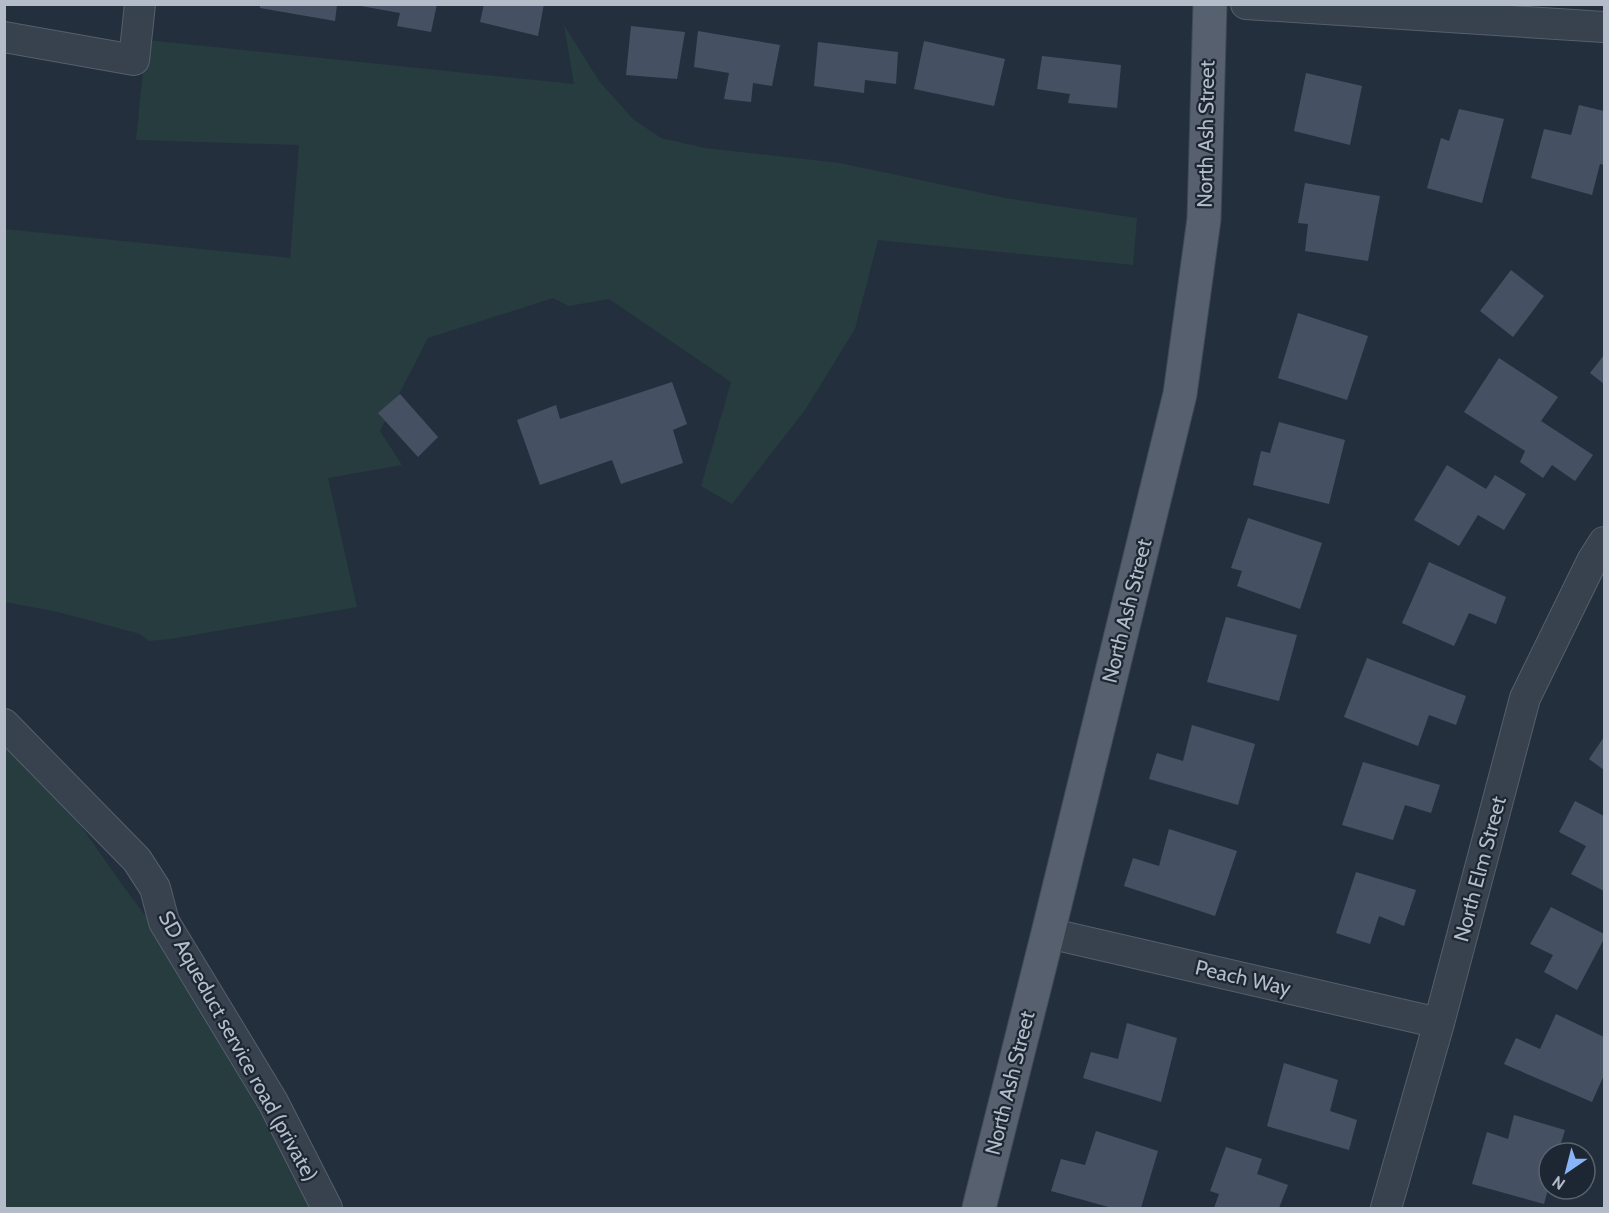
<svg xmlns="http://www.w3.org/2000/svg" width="1609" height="1213" font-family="Cabin,sans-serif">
	<rect width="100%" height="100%" fill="#242f3e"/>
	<path fill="#263c3f" d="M564,25L599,81L634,120L661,138L705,148L840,163L1005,198L1137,218L1133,265L878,240L855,329L805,410L732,504L701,486L731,382L609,299L569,306L553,298L428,338L380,431L402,465L328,478L357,607L170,639L149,641L140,634L58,612L5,602L4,229L290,258L299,145L136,140L146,40L574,84Z
		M4,734L62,799L121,883L178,960L239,1056L313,1208H5Z"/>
	<path fill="#455162" d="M361,4H437L431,32L397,26L400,13L361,6Z
		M484,4H544L538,36L480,22Z
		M260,5H337L335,21L260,8Z
		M631,26L685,32L677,79L626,75Z
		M698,31L780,45L772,86L753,83L751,102L724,99L729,73L694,67Z
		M924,41L1005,59L994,106L914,89Z
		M818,42L898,52L896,84L865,80L864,93L814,86Z
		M1042,56L1121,65L1117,108L1068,103L1070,94L1037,89Z
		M1306,73L1362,86L1350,145L1294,131Z
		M1579,105L1604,111V165L1600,164L1592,195L1531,178L1544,129L1571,135Z
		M1459,109L1504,119L1482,203L1427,188L1441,138L1449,141Z
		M1305,183L1380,196L1368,261L1305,251L1308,224L1298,223Z
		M1511,270L1544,296L1513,337L1480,311Z
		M1298,313L1368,336L1347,400L1278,378Z
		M1604,355V384L1590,373Z
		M1499,358L1558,397L1541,421L1593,455L1575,481L1552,465L1543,478L1520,462L1525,451L1464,412Z
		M672,382L687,424L673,430L683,463L621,484L612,460L540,485L517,420L556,405L560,419Z
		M400,394L438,437L418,457L378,413Z
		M1279,422L1345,440L1329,504L1253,485L1261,451L1270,453Z
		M1447,465L1486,489L1495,475L1526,494L1504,530L1478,515L1459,546L1414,520Z
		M1248,518L1322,543L1300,609L1237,586L1242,571L1231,568Z
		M1429,562L1506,597L1496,624L1469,613L1454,646L1402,623Z
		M1226,617L1297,635L1279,701L1207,682Z
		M1367,658L1466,696L1456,725L1429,715L1418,746L1344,717Z
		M1192,725L1255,744L1238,805L1149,779L1157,753L1183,761Z
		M1604,737V770L1589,759Z
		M1363,762L1440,785L1431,813L1405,805L1393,840L1342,825Z
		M1575,801L1604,816V891L1571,874L1586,846L1559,832Z
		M1169,829L1237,851L1215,916L1124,886L1133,858L1159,866Z
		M1356,872L1416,890L1404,926L1379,916L1370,944L1336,933Z
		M1551,907L1604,934V939L1577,990L1544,972L1553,955L1530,944Z
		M1556,1014L1604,1037V1075L1592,1102L1504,1064L1516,1038L1540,1049Z
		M1127,1023L1177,1038L1161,1102L1083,1078L1091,1052L1118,1059Z
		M1284,1063L1338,1080L1330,1111L1357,1120L1349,1150L1267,1126Z
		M1514,1115L1565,1130L1558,1153H1549V1186L1544,1204L1472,1184L1487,1132L1508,1139Z
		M1096,1131L1158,1151L1141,1208H1112L1051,1191L1061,1159L1085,1165Z
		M1226,1147L1262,1159L1257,1174L1288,1185L1279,1208H1214L1219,1194L1210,1191Z"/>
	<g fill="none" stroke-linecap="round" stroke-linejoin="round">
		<defs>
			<path id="minor" d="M1246,4L1604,27
				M4,37L134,60L140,4
				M4,724L137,860L155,888L164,922L273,1102L327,1208
				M1048,933L1439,1023
				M1386,1208L1439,1023L1525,698L1592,561L1604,542"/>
			<path id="major" d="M979,1208L1048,933L1180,394L1204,219L1210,4"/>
		</defs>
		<use href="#minor" stroke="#565f6c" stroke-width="32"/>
		<use href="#major" stroke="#414a57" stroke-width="35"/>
		<use href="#minor" stroke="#38414e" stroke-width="30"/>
		<use href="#major" stroke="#56606e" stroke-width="33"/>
	</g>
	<g text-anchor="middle" stroke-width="4.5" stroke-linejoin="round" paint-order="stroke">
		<g font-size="21" fill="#b4bcc9" stroke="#1d2633">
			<text transform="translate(1206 134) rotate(-89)" y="7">North Ash Street</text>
			<text transform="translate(1127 611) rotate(-76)" y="7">North Ash Street</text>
			<text transform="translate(1480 869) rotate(-75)" y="7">North Elm Street</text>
			<text transform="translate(1243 978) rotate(13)" y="7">Peach Way</text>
			<text transform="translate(238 1046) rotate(61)" y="7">SD Aqueduct service road (private)</text>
			<text transform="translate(1010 1083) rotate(-76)" y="7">North Ash Street</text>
		</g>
	</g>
	<rect width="1609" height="1213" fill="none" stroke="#b4bcc9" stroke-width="12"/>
	<g transform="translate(1567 1171) rotate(215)"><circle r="28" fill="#1d2633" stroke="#59626f" stroke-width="1.5"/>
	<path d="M0-4.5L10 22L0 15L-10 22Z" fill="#8ab4f8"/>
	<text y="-9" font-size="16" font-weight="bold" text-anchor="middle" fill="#b4bcc9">N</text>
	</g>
</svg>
